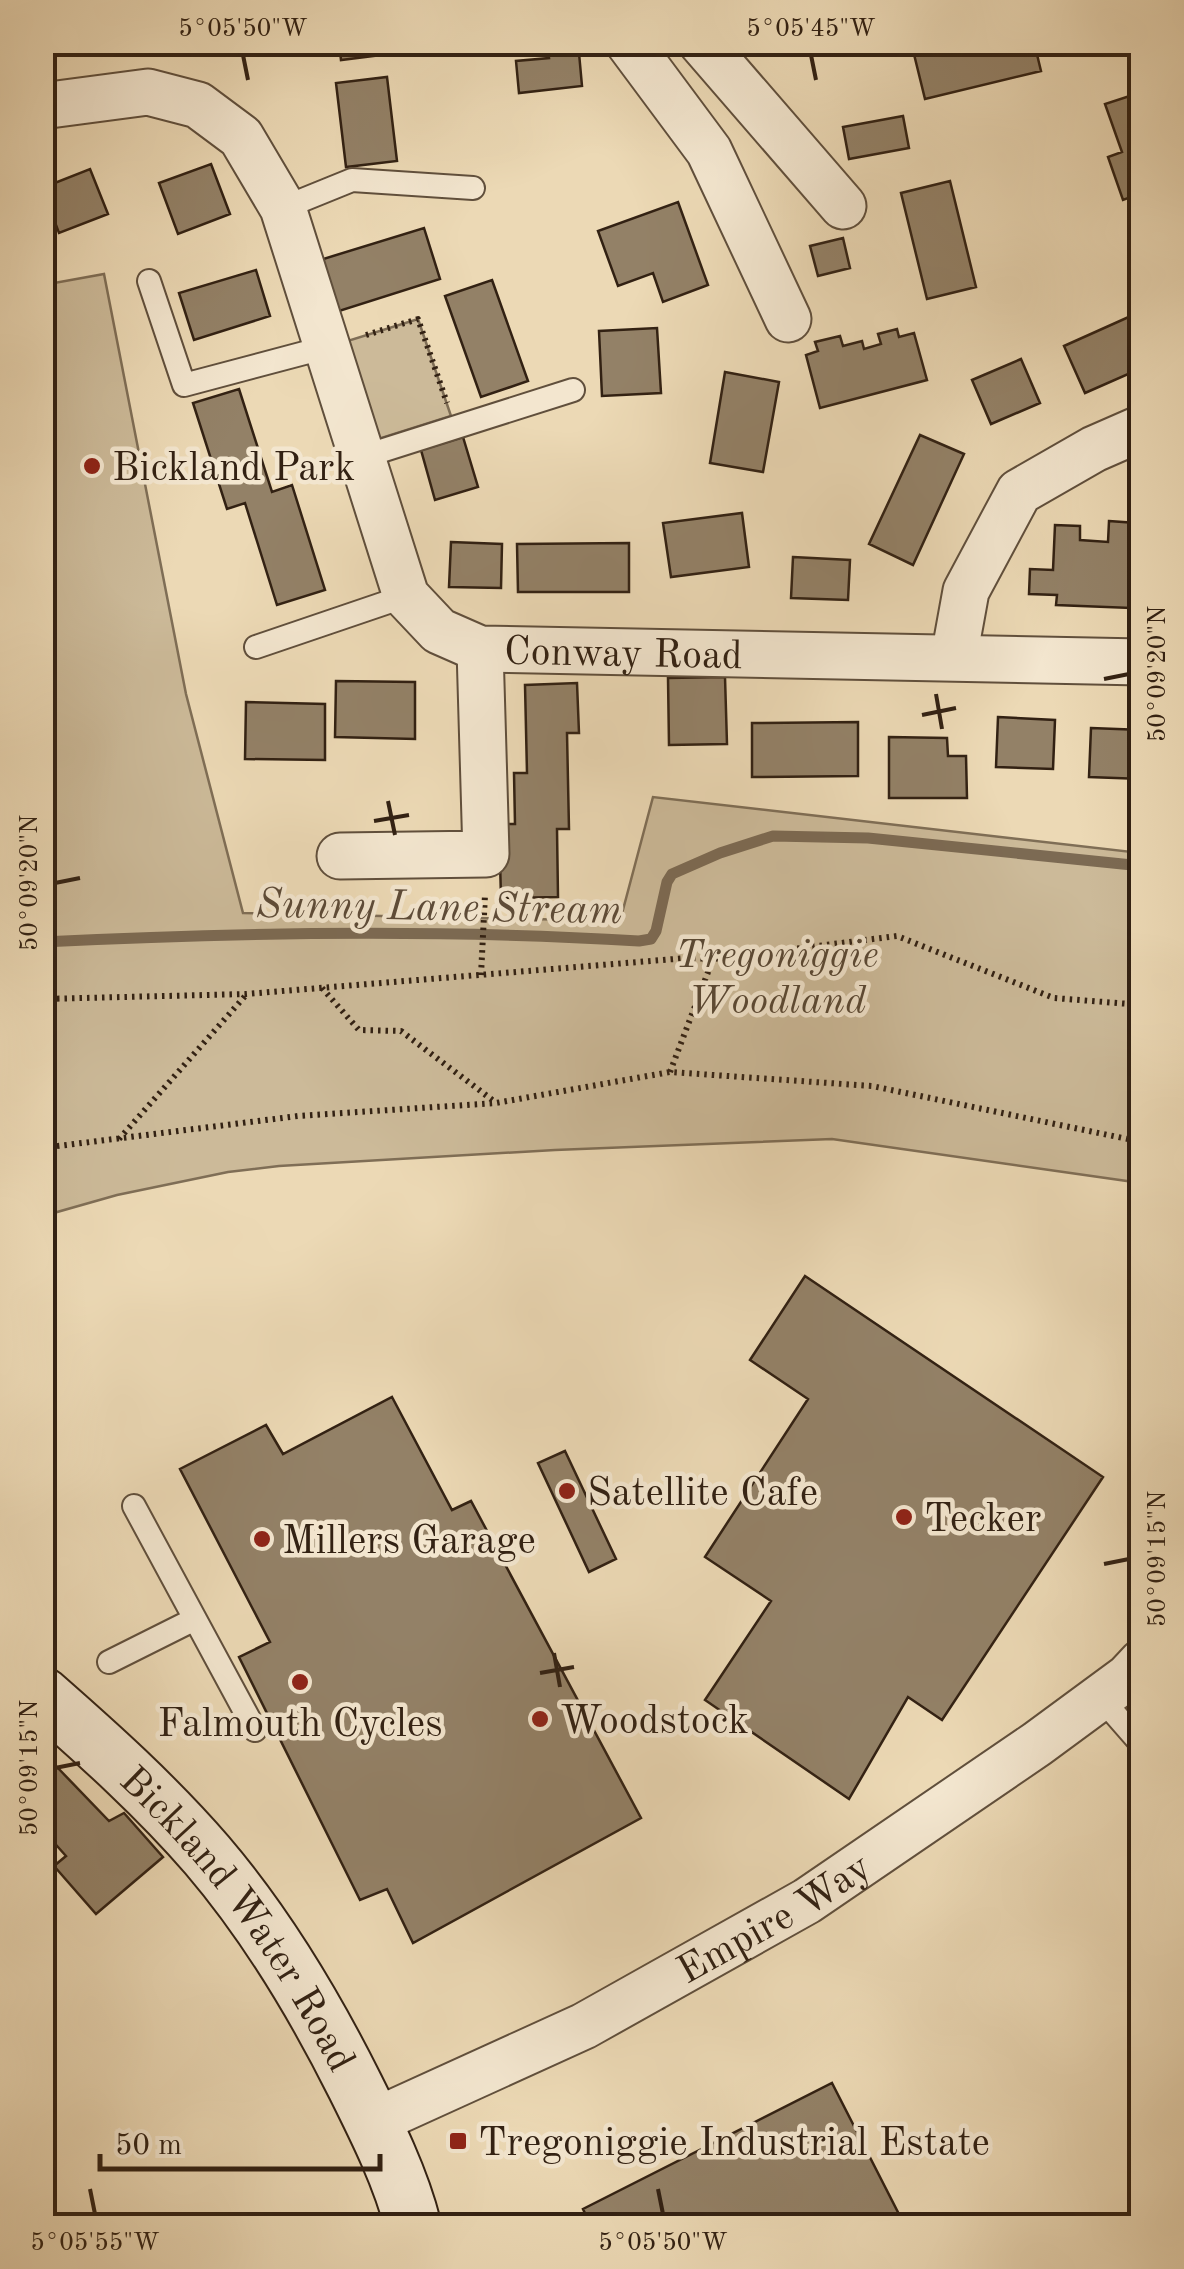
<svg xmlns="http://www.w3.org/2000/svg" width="1184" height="2269" font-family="'Old Standard TT',serif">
	<rect width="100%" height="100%" fill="#ecd9b5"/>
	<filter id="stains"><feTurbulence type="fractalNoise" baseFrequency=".002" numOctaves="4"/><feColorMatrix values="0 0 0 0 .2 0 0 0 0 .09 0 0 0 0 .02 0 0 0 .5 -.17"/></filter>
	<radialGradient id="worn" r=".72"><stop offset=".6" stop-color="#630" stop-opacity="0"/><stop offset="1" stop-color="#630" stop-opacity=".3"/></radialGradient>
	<path fill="#ccba99" stroke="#7f6e56" stroke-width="2.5" d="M104,274L186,694L243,913L620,921L653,797L1141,853V1183L832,1139L555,1150L279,1166L228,1172L117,1195L43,1216V285Z
		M418,319L451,416L372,441L341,343Z"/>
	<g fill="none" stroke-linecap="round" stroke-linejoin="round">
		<path stroke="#7c6a53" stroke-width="11" d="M42,942C241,932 441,929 639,941L651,939L656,931L667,882L672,874L720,853L773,836L868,838L1142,866"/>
	</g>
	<path fill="#938167" stroke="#322113" stroke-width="2.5" d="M179,42H273L180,54Z
		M339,42H389L390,54L341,60Z
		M547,42H578L582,86L519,93L516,61L549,58Z
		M911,42H1034L1041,71L925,99Z
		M387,77L397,161L346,167L336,83Z
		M1142,92V193L1123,200L1108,157L1122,152L1105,104Z
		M903,116L909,148L849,159L843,127Z
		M211,164L230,214L178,234L159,183Z
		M90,169L108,214L59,233L42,188Z
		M950,181L976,287L927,299L901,193Z
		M678,202L708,285L663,302L653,273L618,286L598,231Z
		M424,228L440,279L336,312L320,260Z
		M843,238L850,268L818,276L810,246Z
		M256,270L270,316L194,340L179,293Z
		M492,280L528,381L481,397L445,296Z
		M1142,311V368L1085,393L1064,346Z
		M657,328L661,393L602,396L599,331Z
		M897,329L899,337L914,333L927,380L820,408L806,355L818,351L815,342L840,336L843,346L862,341L864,349L881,344L878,334Z
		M1021,359L1040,403L991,424L972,380Z
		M725,372L779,382L763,472L710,463Z
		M239,389L272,492L292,485L325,590L277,605L245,503L227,509L193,403Z
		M920,435L964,454L913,565L869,544Z
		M463,437L478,487L435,500L421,450Z
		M742,513L749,567L671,577L663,523Z
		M1109,521L1136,523L1134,561H1142V594H1132L1131,608L1056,605L1057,595L1029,594L1030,569L1053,570L1055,525L1080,526V540L1108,542Z
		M451,542L502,544L501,588L449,587Z
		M629,543V592H518L517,544Z
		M793,557L850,560L848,600L791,598Z
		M725,677L727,744L669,745L668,678Z
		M336,681L415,682V739L335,737Z
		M577,683L579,733H567L569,829H557L558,897L501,898L499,824H515L514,773H527L525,685Z
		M246,702L325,704V760L245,759Z
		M998,717L1055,720L1053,769L996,767Z
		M858,722V776L752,777V723Z
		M1091,728L1142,730V779L1089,777Z
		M889,737L947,738L948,756H966L967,798H889Z
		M805,1276L1103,1477L942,1720L908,1697L849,1799L705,1700L771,1601L705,1557L808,1399L750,1360Z
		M392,1397L452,1510L471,1501L641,1818L413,1943L387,1889L360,1900L239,1657L270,1642L180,1469L266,1425L283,1454Z
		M565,1451L616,1559L589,1572L538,1463Z
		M56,1766L109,1821L124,1813L163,1857L96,1914L54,1866L66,1856L42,1829V1778Z
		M832,2083L905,2226H591L583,2209Z"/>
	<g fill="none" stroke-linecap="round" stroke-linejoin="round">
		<defs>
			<path id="lane" d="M283,208L352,180L473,188
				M149,281L184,385L327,347
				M362,457L573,390
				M256,647L406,596
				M134,1506L255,1730
				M109,1662L195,1619
				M1100,1697L1142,1745"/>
			<g id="street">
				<path d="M628,42L709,151L788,319"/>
				<path d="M701,42L843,206"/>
				<path id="s1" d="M42,106L148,92L198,105L241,137L283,208L406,596L439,631L480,649L1142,662"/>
				<path d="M954,657L966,591L1019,492L1094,449L1142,428"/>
				<path d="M340,856L486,854L480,649"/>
				<path id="s2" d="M373,2122L584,2026L807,1901L1037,1744L1128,1677L1142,1662"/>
			</g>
			<g id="secondary">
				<path id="s3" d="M42,1695C99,1745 157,1797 207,1855C266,1924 314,2004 355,2086C377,2130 401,2178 413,2226"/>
			</g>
		</defs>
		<use href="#lane" stroke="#604f3c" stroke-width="26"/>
		<use href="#street" stroke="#604f3c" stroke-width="49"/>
		<use href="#secondary" stroke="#322113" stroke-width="59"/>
		<path stroke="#322113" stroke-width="6" stroke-dasharray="2.5 5" stroke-linecap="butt" d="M366,335L418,319L447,403
			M481,975L485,895
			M322,988L359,1030L401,1031L495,1102
			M42,999L246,994L687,958L713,959L897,936L1054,998L1142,1005
			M670,1072L713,959
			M119,1139L246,995
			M42,1148L298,1116L496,1103L670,1072L872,1086L1142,1142"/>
		<use href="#lane" stroke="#f3e6cf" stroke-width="22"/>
		<use href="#street" stroke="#f3e6cf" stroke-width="45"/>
		<use href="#secondary" stroke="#f3e6cf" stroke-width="55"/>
	</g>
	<path fill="none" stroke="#322113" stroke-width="4" d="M243,55L248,80M811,55L816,80M1104,679L1129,674M936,694L942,729M922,715L956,708M388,801L395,835M374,821L409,815M55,883L80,878M1104,1564L1129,1559M554,1653L560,1687M540,1673L574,1667M55,1768L80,1763M90,2189L95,2214M658,2189L663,2214"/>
	<g fill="#8f2418" stroke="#f3e6cf" stroke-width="4">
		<circle cx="92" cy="466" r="10"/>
		<circle cx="567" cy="1491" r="10"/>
		<circle cx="904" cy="1517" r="10"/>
		<circle cx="262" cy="1539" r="10"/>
		<circle cx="300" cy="1682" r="10"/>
		<circle cx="540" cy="1719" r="10"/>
		<rect x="448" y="2131" width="20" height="20" rx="5"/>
	</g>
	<g text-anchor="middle" stroke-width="9" stroke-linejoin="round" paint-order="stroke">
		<g font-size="40" fill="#322113" stroke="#f3e6cf" text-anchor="start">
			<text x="112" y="480">Bickland Park</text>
			<text x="587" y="1505">Satellite Cafe</text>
			<text x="924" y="1531">Tecker</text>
			<text x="282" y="1553">Millers Garage</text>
			<text x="560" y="1733">Woodstock</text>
			<text x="300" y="1736" text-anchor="middle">Falmouth Cycles</text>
			<text x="478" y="2155">Tregoniggie Industrial Estate</text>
		</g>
		<g font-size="40" fill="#322113" stroke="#f3e6cf">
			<text dy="14" stroke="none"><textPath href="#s1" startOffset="938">Conway Road</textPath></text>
			<text dy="14" stroke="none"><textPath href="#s2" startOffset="450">Empire Way</textPath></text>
			<text dy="14" stroke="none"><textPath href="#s3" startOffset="300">Bickland Water Road</textPath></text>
		</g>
		<g font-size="40" font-style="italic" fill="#584734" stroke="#f3e6cf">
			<text x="777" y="967">Tregoniggie<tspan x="777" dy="46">Woodland</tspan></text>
		</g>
		<g font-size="42" font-style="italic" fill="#5d4b38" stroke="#f3e6cf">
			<text transform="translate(439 905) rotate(1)" y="15">Sunny Lane Stream</text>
		</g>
	</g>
	<rect width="1184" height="2269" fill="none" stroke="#ecd9b5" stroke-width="110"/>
	<path d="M100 2154v15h280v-15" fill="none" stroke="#322113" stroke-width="5"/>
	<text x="115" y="2154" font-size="30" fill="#322113" stroke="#f3e6cf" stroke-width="8" paint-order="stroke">50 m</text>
	<rect x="55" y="55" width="1074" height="2159" fill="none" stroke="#322113" stroke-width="4"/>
	<g font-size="25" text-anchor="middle" fill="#322113">
		<text x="243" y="36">5°05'50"W</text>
		<text x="811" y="36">5°05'45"W</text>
		<text transform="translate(1156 674) rotate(-90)" y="9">50°09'20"N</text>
		<text transform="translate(28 883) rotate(-90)" y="9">50°09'20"N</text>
		<text transform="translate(1156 1559) rotate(-90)" y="9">50°09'15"N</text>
		<text transform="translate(28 1768) rotate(-90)" y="9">50°09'15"N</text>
		<text x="95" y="2250">5°05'55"W</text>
		<text x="663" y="2250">5°05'50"W</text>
	</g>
	<rect width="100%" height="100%" filter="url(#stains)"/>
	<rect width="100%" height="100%" fill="url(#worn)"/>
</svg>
